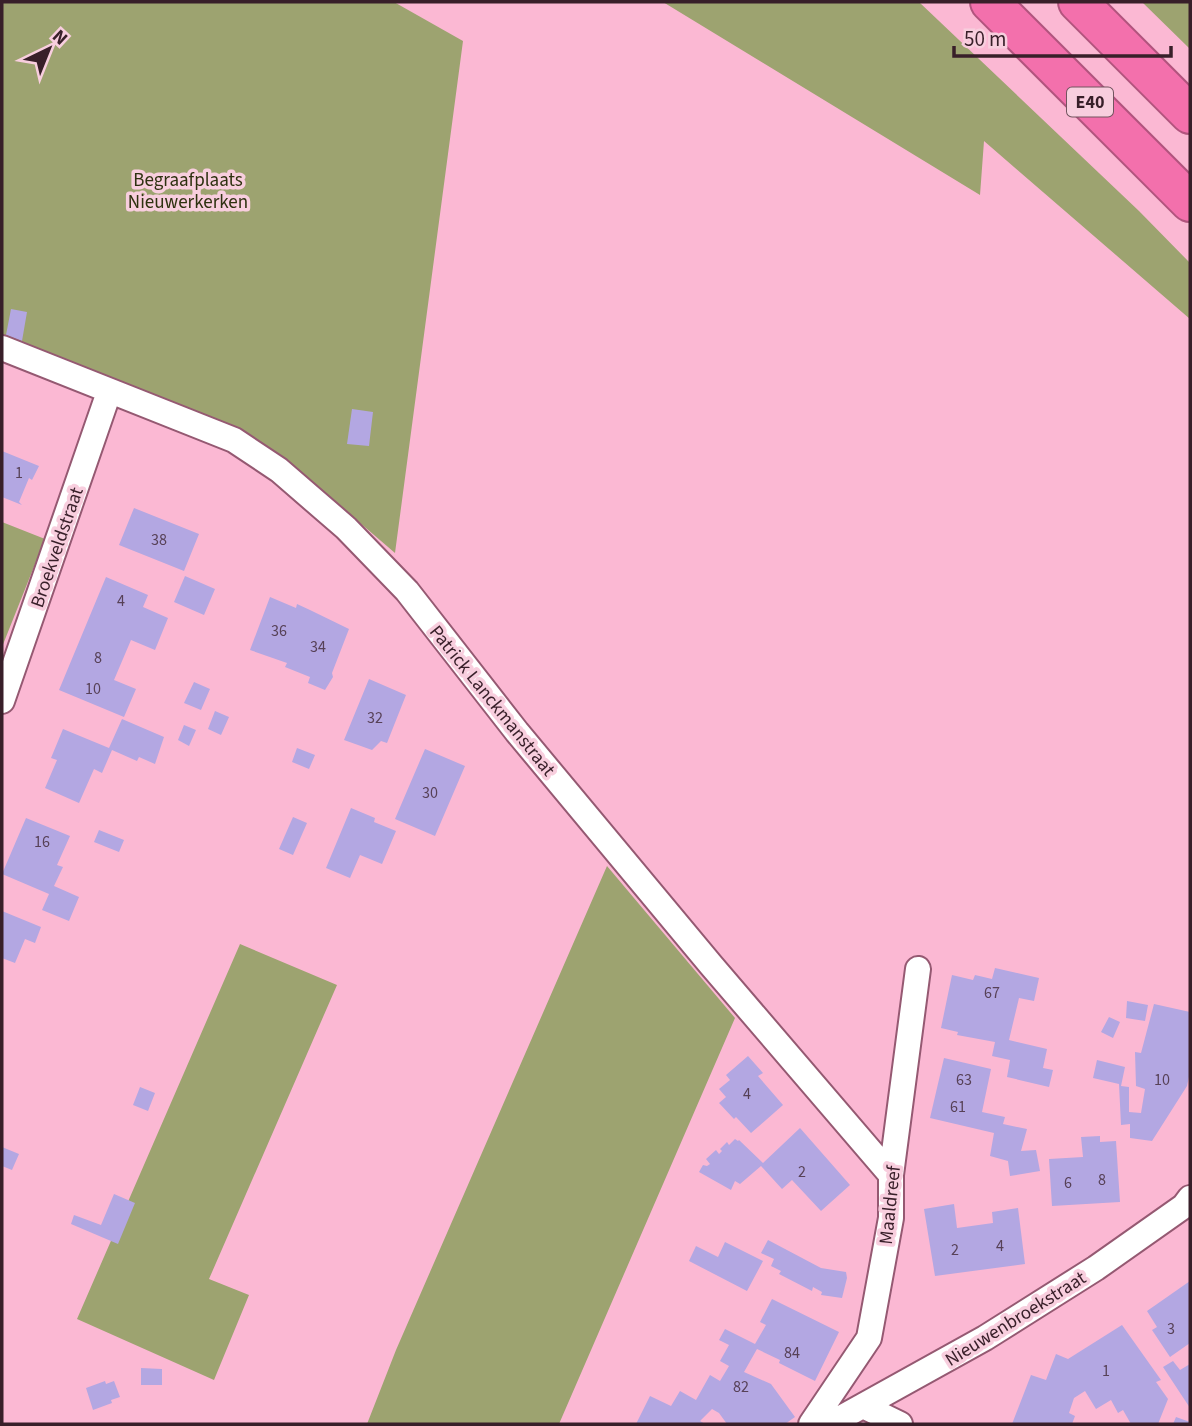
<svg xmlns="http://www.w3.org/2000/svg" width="1192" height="1426" font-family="'Source Sans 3',sans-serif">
	<rect width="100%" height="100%" fill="#fbb8d3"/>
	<path fill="#9da370" d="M2,2H394L463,41L395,553L288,461L236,432L2,339Z
		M663,2H919L1139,211L1190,263V319L984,141L980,195Z
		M1142,2H1190V49Z
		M2,522L45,539L2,647Z
		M607,866L735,1018L559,1424H367L396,1350Z
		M240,944L337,985L209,1279L249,1295L214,1380L77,1319Z"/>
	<path fill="#b3a7e2" d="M11,309L27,312L22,341L6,335Z
		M352,409L373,412L369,446L347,444Z
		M2,451L39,466L32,480L29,478L19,502L22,505L2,497Z
		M134,508L199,534L184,571L119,545Z
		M185,576L215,589L204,615L174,602Z
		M106,577L148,595L143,607L168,618L155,650L131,640L114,680L136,689L124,717L59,690Z
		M270,597L296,608L297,604L310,610L349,629L332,673L333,677L325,690L308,683L310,677L285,667L287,663L250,650Z
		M369,679L406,695L387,743L381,741L372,750L344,740Z
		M194,682L210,689L201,710L184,703Z
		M215,711L229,717L221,735L208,729Z
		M122,719L164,737L155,764L139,757L137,761L112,750L102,773L94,769L79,803L45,788L57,760L51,758L63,729L109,748Z
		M184,725L196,730L189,746L178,740Z
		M297,748L315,755L309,769L292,762Z
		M425,749L465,766L435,836L395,819Z
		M351,808L375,818L374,822L396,831L382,864L360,855L350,878L326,868Z
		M293,817L307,823L293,855L279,849Z
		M26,818L70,836L57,865L63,867L54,886L79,897L69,921L42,910L49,894L2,874Z
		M99,830L124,840L119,852L94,842Z
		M2,911L41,927L35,943L25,939L15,963L2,958Z
		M995,968L1039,978L1034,1001L1019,998L1009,1040L1047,1049L1043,1068L1053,1070L1049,1087L1007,1077L1010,1060L992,1056L995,1042L957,1035L958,1032L941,1028L952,975L973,980L975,975L992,979Z
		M1127,1001L1148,1005L1145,1021L1126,1018Z
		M1154,1004L1190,1012V1072L1187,1086L1152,1141L1130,1138V1124L1121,1125L1119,1084L1093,1078L1097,1060L1125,1067L1121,1086L1129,1087V1112L1141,1113L1145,1089L1136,1086L1135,1052L1141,1053Z
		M1109,1017L1120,1022L1113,1038L1101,1032Z
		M748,1056L763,1073L758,1076L783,1105L751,1133L736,1117L734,1119L719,1103L726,1097L719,1089L730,1080L726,1075Z
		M944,1058L991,1069L982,1112L1005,1117L1003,1124L1027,1129L1021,1151L1036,1150L1040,1171L1010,1176L1008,1161L990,1156L994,1133L930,1118Z
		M140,1087L155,1093L148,1111L133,1105Z
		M800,1128L850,1185L821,1211L792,1180L782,1189L761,1166L740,1184L735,1181L731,1190L699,1172L703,1165L707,1166L710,1164L706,1159L716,1150L719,1154L722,1151L720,1149L727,1142L729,1145L735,1139L738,1141L739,1140L763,1163Z
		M1100,1136V1142L1116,1141L1120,1202L1052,1206L1049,1159L1083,1157L1081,1137Z
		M2,1147L19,1154L12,1170L2,1166Z
		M114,1194L135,1203L118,1244L71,1224L74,1215L101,1225Z
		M954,1204L957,1228L993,1223L992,1212L1018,1208L1025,1264L935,1276L924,1209Z
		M768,1240L821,1268L846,1272L847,1278L842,1298L821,1295L822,1292L813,1287L812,1291L779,1274L781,1271L771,1266L774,1259L761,1253Z
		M725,1242L763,1261L747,1291L689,1261L696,1246L718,1257Z
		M1190,1281V1343L1170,1357L1152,1330L1157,1327L1147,1311Z
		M772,1299L839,1332L815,1381L779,1363L780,1360L757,1349L744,1372L771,1384L795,1417L785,1424H727L719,1413L712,1409L700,1421L705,1424H636L650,1396L671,1406L680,1391L696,1400L710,1375L720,1381L729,1366L720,1361L729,1345L719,1340L725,1329L755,1344L766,1325L760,1322Z
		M1122,1325L1161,1380L1156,1382L1168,1399L1158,1424H1131L1123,1410L1118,1413L1111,1400L1096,1409L1085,1391L1074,1398L1069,1413L1075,1416L1072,1424H1012L1031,1375L1046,1380L1056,1354L1068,1359Z
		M1173,1361L1180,1370L1190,1364V1408L1163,1367Z
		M141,1368L162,1369V1385H141Z
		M105,1381L106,1384L114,1381L120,1397L111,1400L112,1403L93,1410L86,1388Z
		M1176,1417L1190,1422V1424H1173Z"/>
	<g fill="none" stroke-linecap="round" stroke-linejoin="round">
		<defs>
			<path id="street" d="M2,348L234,440L279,470L346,528L407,591L517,732L711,965L891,1175
				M2,701L109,392
				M863,1406L900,1424
				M811,1424L869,1338L891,1218V1175L918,969
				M830,1424L985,1338L1096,1268L1184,1206L1190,1198"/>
			<path id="highway" d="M990,2L1190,202
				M1078,2L1190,114"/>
		</defs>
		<use href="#street" stroke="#955972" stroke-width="28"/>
		<use href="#highway" stroke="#b2547e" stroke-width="42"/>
		<use href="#street" stroke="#fff" stroke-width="24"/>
		<use href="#highway" stroke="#f370ac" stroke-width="38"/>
	</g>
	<g text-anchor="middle" stroke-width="7" stroke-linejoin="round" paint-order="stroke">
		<g font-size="16" fill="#574157">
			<text x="19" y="478">1</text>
			<text x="159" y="545">38</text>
			<text x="121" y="606">4</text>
			<text x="279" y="636">36</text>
			<text x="318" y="652">34</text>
			<text x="98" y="663">8</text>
			<text x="93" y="694">10</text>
			<text x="375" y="723">32</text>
			<text x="430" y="798">30</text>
			<text x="42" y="847">16</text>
			<text x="992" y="998">67</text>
			<text x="964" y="1085">63</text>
			<text x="1162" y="1085">10</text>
			<text x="747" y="1099">4</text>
			<text x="958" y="1112">61</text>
			<text x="802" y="1177">2</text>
			<text x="1102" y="1185">8</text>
			<text x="1068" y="1188">6</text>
			<text x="1000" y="1251">4</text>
			<text x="955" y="1255">2</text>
			<text x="1171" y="1334">3</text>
			<text x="792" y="1358">84</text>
			<text x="1106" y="1376">1</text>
			<text x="741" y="1392">82</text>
		</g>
		<rect fill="#f8cede" stroke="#72545f" stroke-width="2" x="1067" y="87.5" width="46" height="29" rx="5"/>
		<g font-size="18" font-weight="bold" fill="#381f29">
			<text x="1090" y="108">E40</text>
		</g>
		<g font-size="19" fill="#2e3110" stroke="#f8cede">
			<text x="188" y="186">Begraafplaats<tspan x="188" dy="22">Nieuwerkerken</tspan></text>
		</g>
		<g font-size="19" fill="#381f29" stroke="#f8cede">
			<text transform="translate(56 547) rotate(-71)" y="7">Broekveldstraat</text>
			<text transform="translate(493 700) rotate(51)" y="7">Patrick Lanckmanstraat</text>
			<text transform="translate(889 1205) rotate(-84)" y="7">Maaldreef</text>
			<text transform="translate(1015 1318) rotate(-32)" y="7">Nieuwenbroekstraat</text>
		</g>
	</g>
	<rect width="1192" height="1426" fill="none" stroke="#381f29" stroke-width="7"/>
	<g transform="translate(49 49) rotate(43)" stroke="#f8cede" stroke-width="5" paint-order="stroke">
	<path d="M0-5L12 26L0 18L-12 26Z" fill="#381f29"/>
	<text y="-10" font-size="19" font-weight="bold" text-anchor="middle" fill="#381f29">N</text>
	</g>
	<path d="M954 46v10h217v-10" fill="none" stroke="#381f29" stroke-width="3.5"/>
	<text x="964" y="46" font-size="21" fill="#381f29" stroke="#f8cede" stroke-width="5" paint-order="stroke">50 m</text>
</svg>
